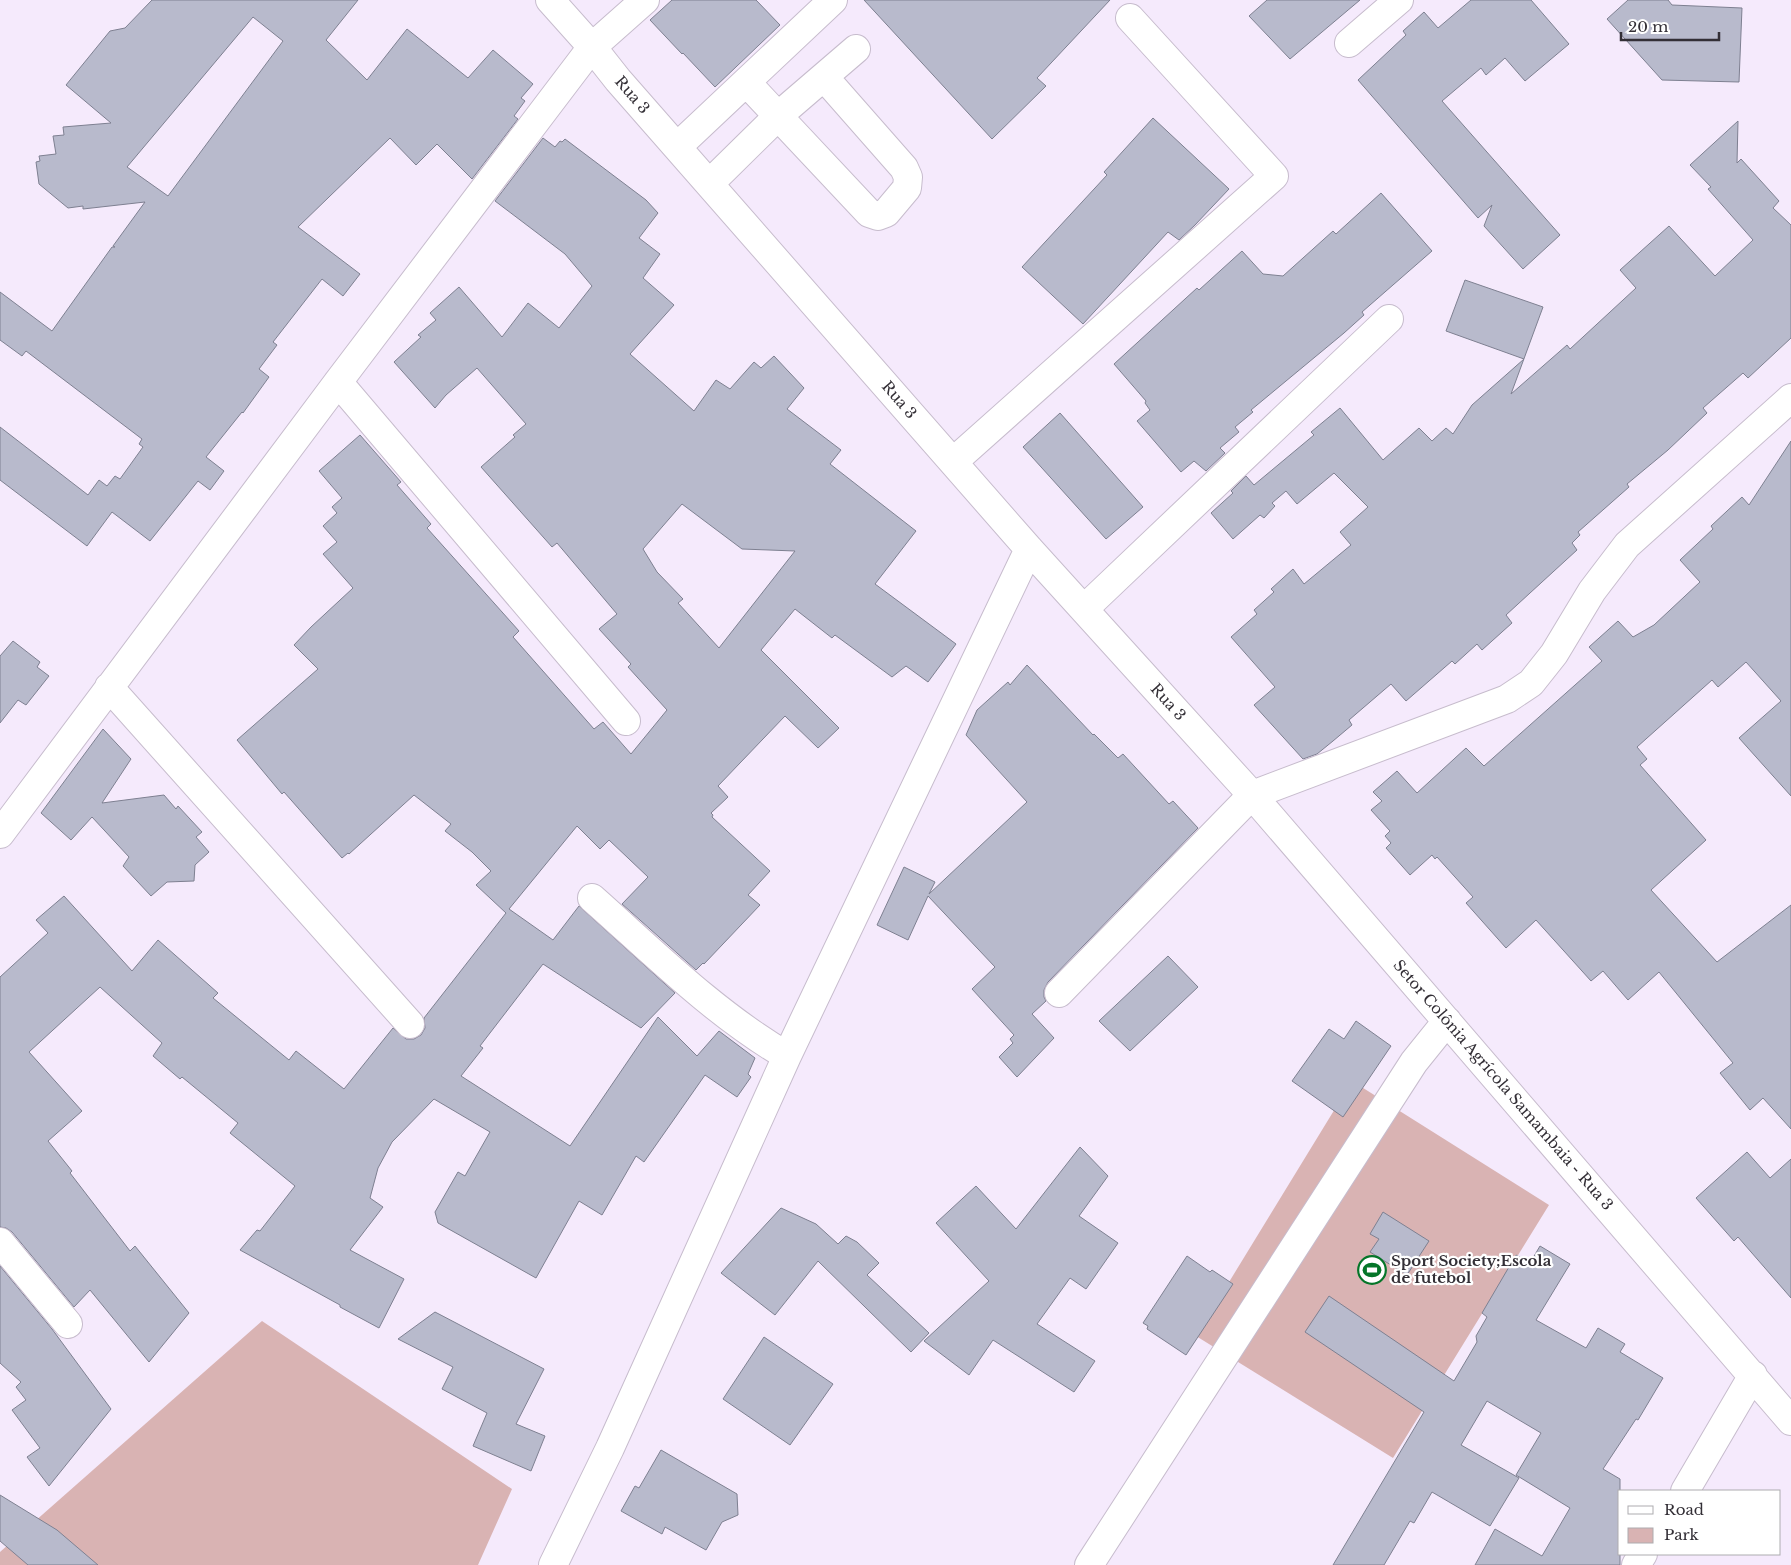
<svg xmlns="http://www.w3.org/2000/svg" width="1791" height="1565" font-family="'Libre Baskerville',serif">
	<rect width="100%" height="100%" fill="#f5eafc"/>
	<path fill="#d9b3b3" d="M1352,1081L1549,1205L1393,1458L1196,1336Z
		M262,1321L512,1489L478,1565H0V1552Z"/>
	<path fill="#b8bacc" stroke="#7e8091" fill-rule="evenodd" d="M152,0H358L326,40L367,80L407,29L468,78L493,50L533,84L521,98L525,101L514,116L518,119L472,179L437,144L416,165L390,138L298,227L360,274L343,296L322,279L273,342L277,345L259,369L269,377L243,413L242,412L206,457L224,471L210,490L198,481L150,541L112,512L87,546L0,480V427L88,495L99,480L107,486L115,476L120,479L143,447L139,444L142,439L26,351L22,356L0,340V292L52,331L112,247H115L113,246L145,202L83,209V206L68,208L39,184L36,162L40,161L39,156L56,154L53,136L64,135L63,127L111,123L66,85L110,31L125,28ZM253,17L283,41L168,196L127,167Z
		M672,0H756L780,25L715,87L683,53L682,54L650,20Z
		M864,0H1110L1037,78L1046,86L992,139Z
		M1267,0H1360L1290,59L1249,16Z
		M1471,0H1531L1569,44L1525,81L1505,58L1486,75L1481,68L1442,101L1560,235L1523,269L1484,226L1492,205L1478,218L1358,80L1406,35L1403,31L1424,12L1438,28Z
		M1628,0H1668L1672,5L1742,8L1739,82L1662,80L1607,19Z
		M1153,118L1229,189L1195,225L1179,240L1168,232L1083,324L1022,267L1107,175L1104,172Z
		M1738,121L1737,163L1741,159L1779,201L1773,208L1791,225V338L1748,378L1743,373L1703,408L1707,413L1668,450L1627,484L1629,487L1578,532L1580,535L1572,543L1577,550L1506,615L1512,623L1482,650L1477,644L1455,664L1452,661L1406,701L1391,684L1349,720L1352,725L1333,741L1317,754L1303,759L1254,705L1275,687L1231,637L1257,614L1254,610L1274,592L1271,589L1293,569L1304,584L1351,545L1340,532L1368,507L1334,473L1297,504L1286,491L1272,503L1275,506L1264,518L1260,515L1233,539L1211,513L1233,493L1231,491L1246,476L1254,485L1314,435L1311,432L1340,408L1383,460L1419,428L1432,441L1446,428L1453,434L1472,405L1524,359L1446,331L1465,280L1543,307L1511,394L1567,345L1570,349L1636,288L1620,270L1669,226L1715,276L1753,240L1708,189L1711,187L1690,165Z
		M543,138L555,147L560,141L562,142L565,139L646,200L658,213L639,238L660,254L643,278L674,305L630,354L694,411L716,380L730,389L754,362L761,368L774,356L804,388L787,409L841,450L830,464L916,531L875,584L956,644L928,682L906,666L892,677L835,635L832,638L795,609L761,650L839,728L818,748L785,716L718,786L728,797L711,813L713,815L712,817L770,871L748,895L760,905L704,964L703,963L696,970L622,904L648,877L609,840L600,849L577,826L509,909L553,940L579,906L675,993L641,1028L543,964L480,1046L483,1048L461,1076L570,1146L658,1017L697,1056L719,1031L755,1058L748,1074L751,1077L737,1097L705,1075L644,1162L636,1156L602,1215L579,1201L536,1278L438,1223L435,1212L458,1172L465,1176L490,1132L434,1099L392,1142L378,1168L370,1198L383,1207L350,1250L404,1279L379,1328L340,1307V1305L240,1250L257,1230L260,1231L295,1186L230,1133L238,1123L182,1077L180,1079L153,1056L162,1043L100,987L29,1052L82,1111L48,1141L72,1171L70,1173L130,1251L135,1246L189,1313L149,1362L90,1290L74,1307L12,1232L6,1228L0,1227V977L48,933L36,920L64,896L132,971L158,940L218,993L213,998L289,1060L296,1051L344,1089L393,1028L406,1039H414L421,1035L425,1028L424,1018L506,913L476,885L491,871L472,852L445,831L451,824L414,795L349,854L348,853L342,858L284,792L282,794L237,740L318,669L294,645L311,627L353,588L323,554L337,542L323,526L337,513L332,507L342,498L319,471L360,435L401,482L397,485L431,524L427,528L519,631L513,637L594,729L603,722L631,754L667,710L628,667L631,664L599,629L617,614L557,543L552,547L481,467L515,437L513,435L526,424L477,368L446,395L435,408L394,362L421,337L418,335L436,320L430,313L459,287L502,337L528,303L559,328L592,286L565,254L495,201ZM682,504L742,549L795,551L719,648L678,603L683,599L657,572L643,549Z
		M1381,193L1432,251L1362,312L1364,315L1344,333L1251,410L1253,412L1235,427L1239,432L1220,448L1225,453L1206,471L1194,461L1181,472L1137,421L1150,410L1145,403L1146,401L1114,364L1197,288L1199,290L1242,251L1263,274L1283,276L1333,231L1336,234Z
		M1060,413L1143,507L1106,539L1023,447Z
		M1791,441V796L1739,738L1781,701L1746,662L1718,687L1712,680L1637,747L1647,759L1640,765L1706,840L1651,890L1717,962L1791,905V1129L1763,1098L1750,1110L1720,1073L1733,1063L1659,972L1628,1000L1603,971L1591,981L1536,920L1506,948L1466,903L1473,897L1437,857L1435,859L1432,855L1410,875L1386,848L1391,843L1385,836L1390,831L1371,810L1382,801L1373,792L1397,771L1417,793L1466,748L1484,766L1602,661L1589,647L1618,621L1633,637L1654,625L1700,582L1680,560L1713,529L1711,526L1742,497L1749,505Z
		M13,641L40,662L37,667L49,676L26,705L18,700L0,723V656Z
		M1027,665L1093,735L1094,734L1118,758L1123,754L1169,804L1173,801L1198,828L1048,982L1044,990V997L1046,1001L1032,1014L1054,1038L1017,1077L999,1057L1013,1043L1010,1039L1014,1035L972,989L995,967L928,896L908,940L877,925L904,867L935,882L929,894L1027,802L966,735L977,710L1008,682L1010,685Z
		M103,729L131,759L102,803L164,795L176,809L178,806L202,832L196,837L209,852L195,865L194,881L167,882L151,896L123,866L129,857L92,817L71,840L41,813Z
		M1168,956L1198,987L1130,1051L1099,1021Z
		M1356,1021L1391,1046L1343,1117L1292,1081L1329,1029L1344,1039Z
		M1080,1147L1108,1176L1079,1216L1118,1243L1086,1289L1070,1278L1037,1324L1095,1361L1074,1392L993,1340L969,1375L924,1341L989,1281L936,1223L976,1186L1016,1229Z
		M1747,1152L1770,1178L1791,1159V1298L1738,1237L1734,1241L1696,1198Z
		M781,1208L816,1224L838,1244L846,1236L857,1242L879,1263L867,1275L929,1333L911,1352L818,1261L775,1315L721,1273Z
		M1383,1212L1429,1241L1407,1275L1370,1252L1379,1239L1370,1234Z
		M1540,1246L1570,1264L1536,1320L1586,1348L1598,1328L1625,1344L1620,1352L1663,1378L1638,1420L1636,1419L1603,1469L1620,1479V1565H1475L1495,1529L1542,1556L1570,1508L1516,1475L1541,1433L1487,1401L1461,1445L1519,1478L1490,1526L1432,1492L1414,1523L1410,1521L1384,1565H1333L1424,1412L1305,1332L1329,1296L1454,1381L1477,1342L1476,1336L1487,1317L1482,1313L1516,1255L1530,1263Z
		M1187,1256L1210,1272L1212,1270L1233,1284L1186,1355L1147,1329L1148,1326L1143,1323Z
		M0,1266L52,1329L111,1409L49,1486L27,1457L40,1448L12,1410L26,1400L16,1387L21,1382L0,1363Z
		M435,1312L544,1369L516,1424L545,1436L531,1471L473,1446L487,1413L442,1389L453,1367L398,1339Z
		M764,1337L833,1384L790,1445L723,1399Z
		M661,1450L737,1494L738,1515L722,1522L706,1550L665,1527L662,1534L621,1511L635,1486L639,1488Z
		M0,1495L57,1530L98,1565H28L0,1541Z"/>
	<g fill="none" stroke-linecap="round" stroke-linejoin="round">
		<defs>
			<path id="minor" d="M550,0L592,47L618,80L1029,549L1252,795L1791,1421
				M1349,43L1399,0
				M746,82L869,213L878,216L886,213L907,188L908,177L904,168L824,77
				M677,147L833,0
				M710,183L778,116L856,49
				M338,382L626,721
				M953,462L1274,176L1130,18
				M1084,609L1389,319
				M109,687L410,1024
				M0,834L338,382L592,47L645,0
				M592,898C654,953 715,1014 787,1056
				M1059,993L1252,795L1507,699L1531,683L1554,654L1592,591L1627,545L1791,398
				M0,1242L68,1324
				M1685,1491L1753,1375
				M553,1565L610,1448L787,1056L1029,549
				M1089,1565L1414,1062L1447,1021
				M1636,1565L1643,1554"/>
		</defs>
		<use href="#minor" stroke="#c7bccd" stroke-width="30"/>
		<use href="#minor" stroke="#fff" stroke-width="28"/>
	</g>
	<defs>
		<symbol id="stadium-ring" viewBox="-11 -11 22 22"><circle r="9.5" fill="#fff" stroke="#057629" stroke-width="1.5"/><path d="M0-5a6.5 5 0 1 0 0 10a6.5 5 0 1 0 0-10ZM-3.5-1.8h7v3.6h-7Z" fill="#057629"/></symbol>
	</defs>
	<g fill-rule="evenodd">
		<use href="#stadium-ring" x="1356" y="1254" width="32" height="32"/>
	</g>
	<g text-anchor="middle" stroke-width="4.5" stroke-linejoin="round" paint-order="stroke">
		<g font-size="15" fill="#332f36" stroke="#fff">
			<text transform="translate(632 95) rotate(49)" y="5">Rua 3</text>
			<text transform="translate(899 400) rotate(49)" y="5">Rua 3</text>
			<text transform="translate(1168 702) rotate(48)" y="5">Rua 3</text>
			<text transform="translate(1503 1085) rotate(49)" y="5">Setor Colônia Agrícola Samambaia - Rua 3</text>
		</g>
		<g font-size="15" font-weight="bold" fill="#332f36" stroke="#fff" text-anchor="start">
			<text x="1391" y="1266">Sport Society;Escola<tspan x="1391" dy="17">de futebol</tspan></text>
		</g>
	</g>
	<rect x="1618" y="1490" width="162" height="65" fill="#ffffff" stroke="#adacaf"/>
	<rect x="1628" y="1506" width="25" height="8" fill="#ffffff" stroke="#adacaf"/>
	<text x="1664" y="1515" font-size="15" fill="#332f36">Road</text>
	<rect x="1628" y="1528" width="25" height="15" fill="#d9b3b3" stroke="#adacaf"/>
	<text x="1664" y="1540" font-size="15" fill="#332f36">Park</text>
	<path d="M1621 32v8h98v-8" fill="none" stroke="#332f36" stroke-width="2.5"/>
	<text x="1628" y="32" font-size="15" fill="#332f36" stroke="#ffffff" stroke-width="4" paint-order="stroke">20 m</text>
</svg>
